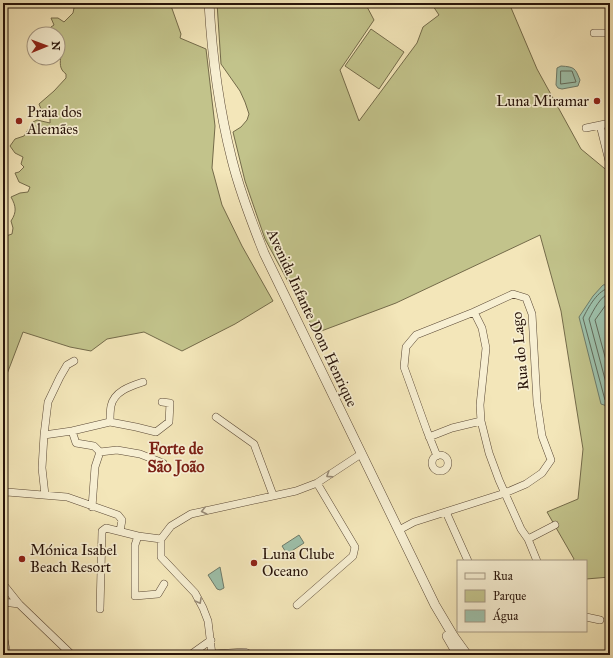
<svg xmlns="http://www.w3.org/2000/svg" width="613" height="658" font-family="'IM FELL Great Primer',serif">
	<rect width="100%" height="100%" fill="#f3e6b9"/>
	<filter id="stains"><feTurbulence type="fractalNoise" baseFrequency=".005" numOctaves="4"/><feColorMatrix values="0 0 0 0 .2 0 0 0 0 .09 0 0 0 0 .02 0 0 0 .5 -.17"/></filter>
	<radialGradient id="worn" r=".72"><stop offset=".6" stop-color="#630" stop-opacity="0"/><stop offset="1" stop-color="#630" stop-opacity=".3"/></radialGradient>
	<path fill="#c2c38b" stroke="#746b4a" d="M75,3H170L181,34L180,38L206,49L215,126L212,168L222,205L242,246L273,301L235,324L182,351L144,332L107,339L91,351L70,347L23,332L7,374L3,394V237L12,234L13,228L11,221C17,212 16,206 11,197L20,193L28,192L30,187L19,182L15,173L19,172L24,167L21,164L23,157L15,153L10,146L15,139L24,136L33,122L37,120L50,123V115L43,114L39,104L54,91L66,78V74C59,69 60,63 61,55L58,52V34H53L51,27L54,25L51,18H58L64,22L73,13Z
		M217,3H365L374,20L340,70L359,121L417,43L423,27L439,15L431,3H509L537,69L581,149L610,173V577L586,579V561H572L574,559L547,512L578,499L583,449L561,311L540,235L396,303L316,333L265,239L245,181L233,132L241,127L247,120L249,114L245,102L240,91L221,64Z
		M371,29L404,52L379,89L345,66Z"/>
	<path fill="#9dc0aa" stroke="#6e7b6a" d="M561,66C575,67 575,68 580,80L578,86L562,89L558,88L556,85L557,68Z
		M610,284V407L601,404L579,317L593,296L603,285Z
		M299,535L304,543L287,554L282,546Z
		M220,567L224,588L220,590L217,589L208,575Z"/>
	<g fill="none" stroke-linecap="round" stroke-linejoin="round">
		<path stroke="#626a5a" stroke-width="1" d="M561,71H572L576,82L561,84Z
			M610,288C598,289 588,308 583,318L605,400L610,403
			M610,293C601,295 593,311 589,319L610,398
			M610,299L595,320L610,375"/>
		<defs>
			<path id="minor" d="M594,33H610
				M600,125L609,161
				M586,128L610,123
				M474,312L482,328L486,348L480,405L481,421L489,453L499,480L521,529L528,539L537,561
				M216,417L254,444L273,495
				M110,422C110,417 110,411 111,406C114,391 131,386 143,382
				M72,431L76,443L94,446L100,452
				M44,435L72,431L110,422L136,427L156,432L169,422L170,403L162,402
				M429,437L452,428L481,421
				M432 463a8 8 0 1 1 16 0a8 8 0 1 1-16 0Z
				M3,493L7,492L67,497L118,515L122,520L120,531
				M45,495L42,468L44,435L48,402L60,377L67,365L74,361
				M92,507L95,467L100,452L117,450L140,454L163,463
				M446,512L468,561
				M399,530L414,522L505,493L526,484L542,473L551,460L542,436L537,402L532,314L526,298L513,294L474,312L416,335L406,347L404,367L427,431L437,456
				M138,536L135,545V596L158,594L164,584
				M528,539L555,525
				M3,584L19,604L72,655
				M3,602L19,604
				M297,605L353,556L355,547L317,483
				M100,609L102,531L106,528L138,536L161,539
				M586,617L600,620
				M3,634L7,655
				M212,654L245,652L251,655
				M190,655L211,640
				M212,655L208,621L203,608L195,593L161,557V539L171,526L191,514L296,491L317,483L361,454"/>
			<path id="tertiary" d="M209,3C212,56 219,109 232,160C240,192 252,223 264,253L435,605L454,637L467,655
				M447,636L458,655"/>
		</defs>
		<use href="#minor" stroke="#5a4835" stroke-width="8"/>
		<use href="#tertiary" stroke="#5a4835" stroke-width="10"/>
		<use href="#minor" stroke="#f7efd2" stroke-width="7"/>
		<use href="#tertiary" stroke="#f7efd2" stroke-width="9"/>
	</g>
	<defs><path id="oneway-chevron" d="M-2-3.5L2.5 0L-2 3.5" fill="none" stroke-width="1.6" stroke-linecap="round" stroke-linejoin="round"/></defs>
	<g stroke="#998c78">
		<use href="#oneway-chevron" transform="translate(329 475) rotate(147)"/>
		<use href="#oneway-chevron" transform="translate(204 511) rotate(166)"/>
		<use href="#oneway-chevron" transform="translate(199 601) rotate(61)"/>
	</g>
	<g fill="#8f2418" stroke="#f7efd2" stroke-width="1.5">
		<circle cx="597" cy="101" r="4"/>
		<circle cx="19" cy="121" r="4"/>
		<circle cx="22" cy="559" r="4"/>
		<circle cx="254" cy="563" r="4"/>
	</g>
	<g text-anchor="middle" stroke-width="3.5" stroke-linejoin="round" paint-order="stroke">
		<g font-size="15" fill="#271309" stroke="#f7efd2" text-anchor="start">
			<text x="589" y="106" text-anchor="end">Luna Miramar</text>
			<text x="27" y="117">Praia dos<tspan x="27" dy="17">Alemães</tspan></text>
			<text x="30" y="555">Mónica Isabel<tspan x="30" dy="17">Beach Resort</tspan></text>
			<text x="262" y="559">Luna Clube<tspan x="262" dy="17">Oceano</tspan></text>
		</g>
		<g font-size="15" fill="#271309" stroke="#f7efd2">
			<text transform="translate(312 318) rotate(65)" y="5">Avenida Infante Dom Henrique</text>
			<text transform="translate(520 351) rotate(-95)" y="5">Rua do Lago</text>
		</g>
		<g font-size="16" font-weight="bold" fill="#7a1f14" stroke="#f7efd2">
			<text x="176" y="454">Forte de<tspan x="176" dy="18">São João</tspan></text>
		</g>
	</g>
	<rect width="613" height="658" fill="none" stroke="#f3e6b9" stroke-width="16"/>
	<rect x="4" y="4" width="605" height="650" fill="none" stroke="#271309" stroke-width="2"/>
	<rect x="8" y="8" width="597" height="642" fill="none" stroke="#271309"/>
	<rect x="457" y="560" width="130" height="72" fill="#f7efd2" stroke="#a49782"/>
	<rect x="465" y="573" width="20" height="6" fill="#f7efd2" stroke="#a49782"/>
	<text x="493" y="580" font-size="12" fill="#271309">Rua</text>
	<rect x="465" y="590" width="20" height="12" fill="#c2c38b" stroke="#a49782"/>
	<text x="493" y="600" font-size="12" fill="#271309">Parque</text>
	<rect x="465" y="610" width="20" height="12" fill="#9dc0aa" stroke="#a49782"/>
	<text x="493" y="620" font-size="12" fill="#271309">Água</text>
	<g transform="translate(46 46) rotate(89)"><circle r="19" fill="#f7efd2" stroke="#a49782"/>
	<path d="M0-3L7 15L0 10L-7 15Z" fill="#8f2418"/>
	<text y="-6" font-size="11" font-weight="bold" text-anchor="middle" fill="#271309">N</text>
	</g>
	<rect width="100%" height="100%" filter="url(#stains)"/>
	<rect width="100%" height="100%" fill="url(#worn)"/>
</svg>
